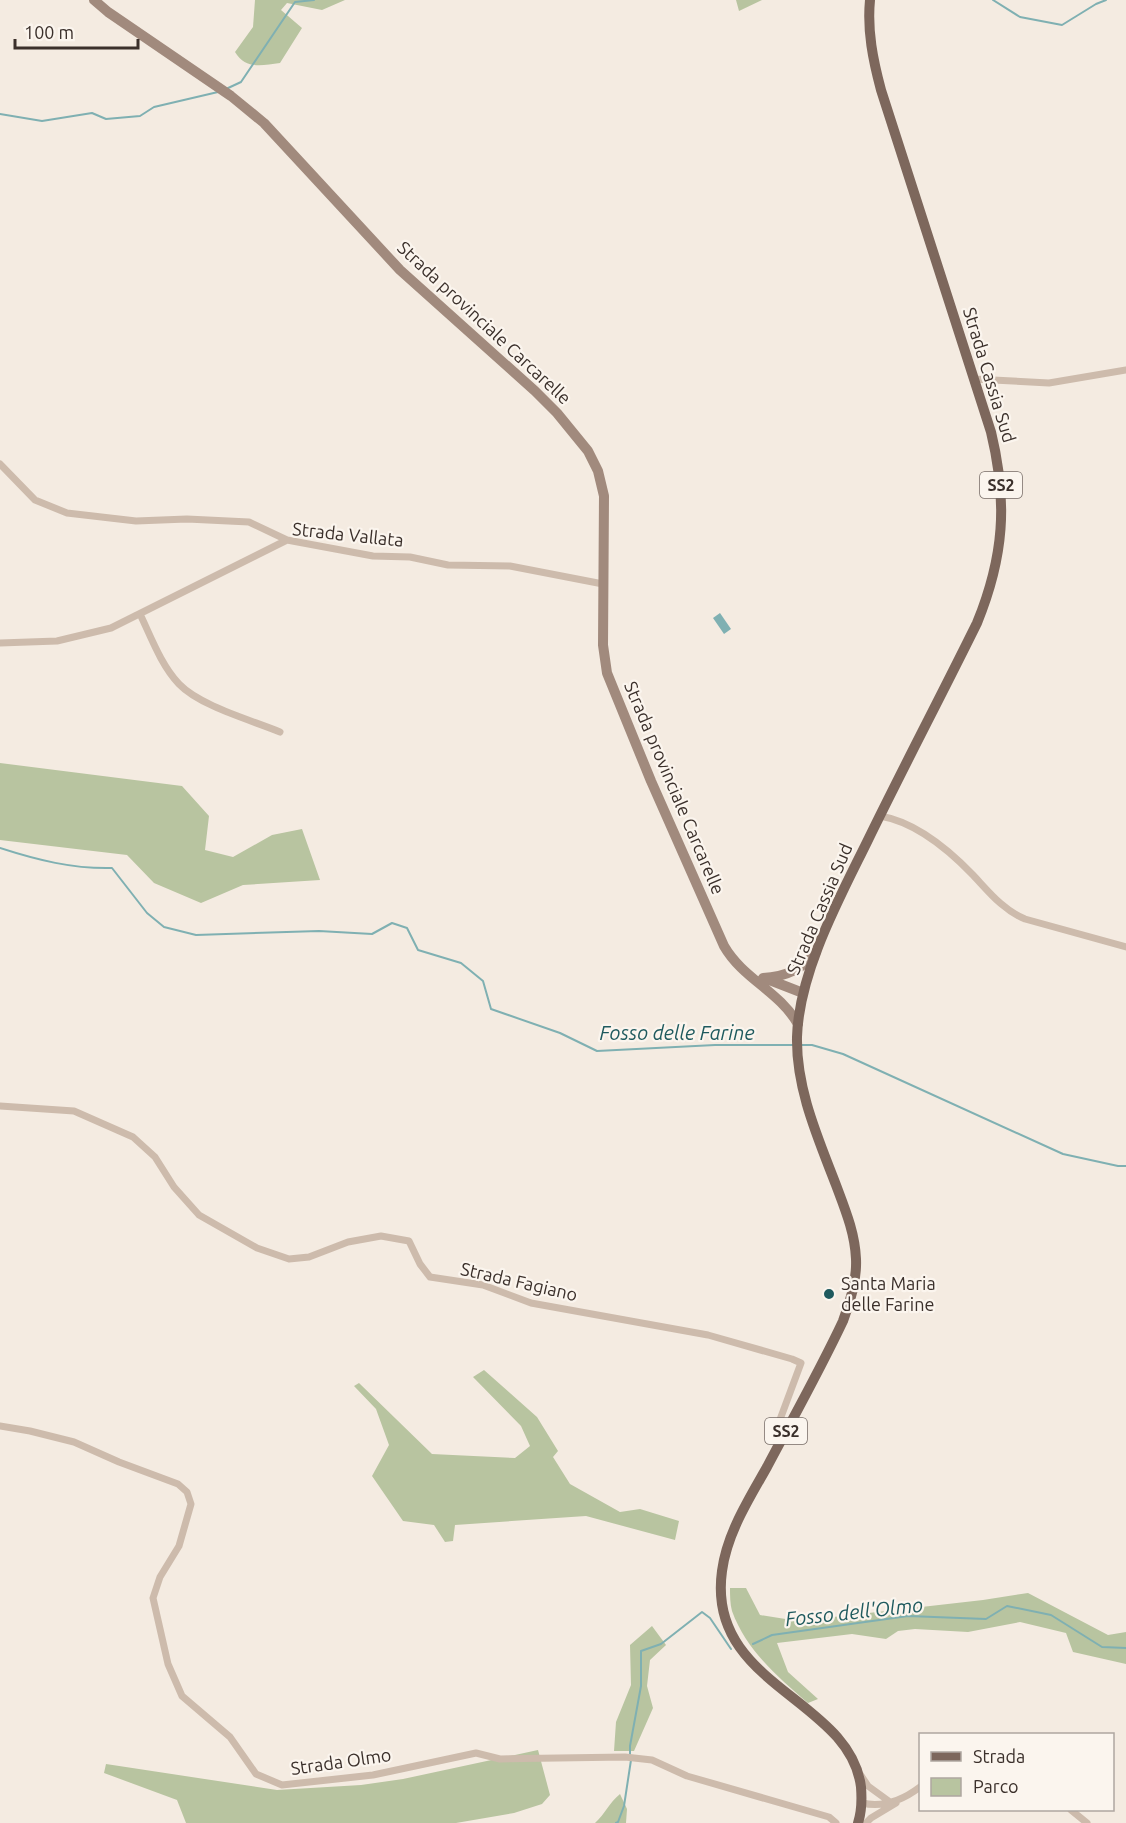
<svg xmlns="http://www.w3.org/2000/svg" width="1126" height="1823" font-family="Ubuntu,sans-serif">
	<rect width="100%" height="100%" fill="#f4ebe1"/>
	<path fill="#b8c4a0" d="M255,0H345L322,10L287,3L281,10L302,28L280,63C262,65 246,70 235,52L253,27Z
		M736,0H762L739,11Z
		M0,763L182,786L209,816L205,850L233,857L272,835L302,829L320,880L243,885L201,903L154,883L127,855L0,840Z
		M484,1370L537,1417L558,1451L553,1457L570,1484L620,1512L640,1509L679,1521L675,1540L586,1516L455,1525L453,1541L445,1542L434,1525L403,1521L372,1476L389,1445L376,1409L354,1386L359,1383L432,1454L515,1458L530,1446L521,1426L473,1377Z
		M730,1588H746L760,1615L798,1621L983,1600L1028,1593L1108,1635L1126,1632V1664L1073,1652L1066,1633L1020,1622L968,1632L915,1629L898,1631L886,1639L852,1634L777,1643L788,1672L818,1699L808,1703C778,1677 746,1650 732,1611C730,1604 730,1595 730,1588Z
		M652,1626L666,1645L650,1660L647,1686L653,1708L634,1751H614L616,1722L631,1685L630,1645Z
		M538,1750L550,1795L542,1804L514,1813L456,1823H186L177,1800L104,1773L106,1764L277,1790L361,1785L403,1779Z
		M620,1794L627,1809L626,1823H595C605,1814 609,1803 620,1794Z"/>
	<path fill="#7fb0b2" d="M720,613L731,629L724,634L713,618Z"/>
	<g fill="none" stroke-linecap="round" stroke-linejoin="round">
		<path stroke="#7fb0b2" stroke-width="2" d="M993,0L1020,17L1062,25L1096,4L1106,0
			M226,89L241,82L295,2L314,0
			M0,114L42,121L92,113L106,119L140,116L154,107L218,92
			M0,848C37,860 73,869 112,868L147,913L164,927L196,935L319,931L372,934L392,923L407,928L418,950L461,963L483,981L491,1009L560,1033L597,1051L715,1045H794
			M799,1045H812L843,1054L1063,1154L1118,1166H1126
			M753,1644L772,1635L908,1616L986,1619L1007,1606L1051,1615L1102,1647L1126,1648
			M630,1755V1746L641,1686V1651L661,1644L702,1612L710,1618L731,1649
			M616,1823L618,1822L624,1806L631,1760"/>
		<path stroke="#cdbbac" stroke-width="7" d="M973,379L1049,383L1126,370
			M0,464L35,500L67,513L136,521L187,519L249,522L287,540
			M140,614C151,637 161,665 179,684C200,706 251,720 280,732
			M0,643L57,641L111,628L287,540L373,556L410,557L448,565L510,566L603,584
			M880,816C916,822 948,849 973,875C989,892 1003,910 1025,919L1126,947
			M0,1106L74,1111L133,1137L155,1157L174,1187L199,1215L257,1248L289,1259L309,1257L348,1242L381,1236L409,1241L420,1264L430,1277L483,1285L531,1303L708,1335L792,1359L801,1363L775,1433L780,1442
			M0,1426L30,1431L74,1442L119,1462L178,1484L187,1492L191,1504L179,1546L160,1577L153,1598L168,1664L182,1696L230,1737L256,1774L282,1785L373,1775L476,1753L500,1759L625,1757L652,1760L687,1776L829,1817L836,1823
			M860,1774L868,1786L890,1802
			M862,1803C884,1808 903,1800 920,1787
			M1071,1810L1087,1823
			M866,1823L871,1818L896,1803"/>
		<path stroke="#a18a7d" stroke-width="10" d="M94,0L108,12L231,96L264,123L400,270L535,391L557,413L588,451L598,471L604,496L603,645L607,673L651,781L724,946C743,979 779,991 798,1024
			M763,978C785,977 803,969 816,952
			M767,979L803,993"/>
		<path stroke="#7d675c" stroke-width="10" d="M858,1823C862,1811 862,1800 861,1787C850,1698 706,1686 722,1571C727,1533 749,1499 767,1467C793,1418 820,1370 843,1321C850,1301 857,1281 856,1259C855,1233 845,1209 836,1185C818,1138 796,1089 797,1037C799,972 839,899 867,842C903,768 941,696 977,623C1004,557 1008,502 991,432L881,90C873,60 867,31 870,0"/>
	</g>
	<circle fill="#1f5a5e" stroke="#fbf5ee" stroke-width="2" cx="829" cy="1294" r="6"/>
	<g text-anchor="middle" stroke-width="4.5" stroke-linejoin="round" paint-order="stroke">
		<g fill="#fbf5ee" stroke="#756b66" stroke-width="1.5">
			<rect x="980" y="472" width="42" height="26" rx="4.5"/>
			<rect x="765" y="1418" width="42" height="26" rx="4.5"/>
		</g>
		<g font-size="16" font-weight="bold" fill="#3b302b">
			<text x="1001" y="491">SS2</text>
			<text x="786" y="1437">SS2</text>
		</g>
		<g font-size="18" fill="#3b302b" stroke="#fbf5ee">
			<text transform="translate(484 323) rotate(43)" y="6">Strada provinciale Carcarelle</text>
			<text transform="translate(989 375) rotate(73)" y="6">Strada Cassia Sud</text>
			<text transform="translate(348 535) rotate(6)" y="6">Strada Vallata</text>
			<text transform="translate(674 788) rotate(67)" y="6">Strada provinciale Carcarelle</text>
			<text transform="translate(820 909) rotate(-67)" y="6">Strada Cassia Sud</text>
			<text transform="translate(519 1282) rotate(13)" y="6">Strada Fagiano</text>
			<text transform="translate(341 1762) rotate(-8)" y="6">Strada Olmo</text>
		</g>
		<g font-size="18" fill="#3b302b" stroke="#fbf5ee" text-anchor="start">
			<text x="841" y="1290">Santa Maria<tspan x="841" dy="21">delle Farine</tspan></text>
		</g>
		<g font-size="20" font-style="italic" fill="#1f5a5e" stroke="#fbf5ee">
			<text x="677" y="1040">Fosso delle Farine</text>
			<text transform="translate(854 1612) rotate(-6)" y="7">Fosso dell'Olmo</text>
		</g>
	</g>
	<rect x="919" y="1733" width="195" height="78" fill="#fbf5ee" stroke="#aea6a0" stroke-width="1.5"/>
	<rect x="931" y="1752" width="30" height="9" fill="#7d675c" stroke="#aea6a0" stroke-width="1.5"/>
	<text x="973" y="1763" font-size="18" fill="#3b302b">Strada</text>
	<rect x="931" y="1778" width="30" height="18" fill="#b8c4a0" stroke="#aea6a0" stroke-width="1.5"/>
	<text x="973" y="1793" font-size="18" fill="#3b302b">Parco</text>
	<path d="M15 39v9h123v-9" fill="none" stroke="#3b302b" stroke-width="3"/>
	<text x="24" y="39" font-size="18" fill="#3b302b" stroke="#fbf5ee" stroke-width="4.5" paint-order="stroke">100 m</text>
</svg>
